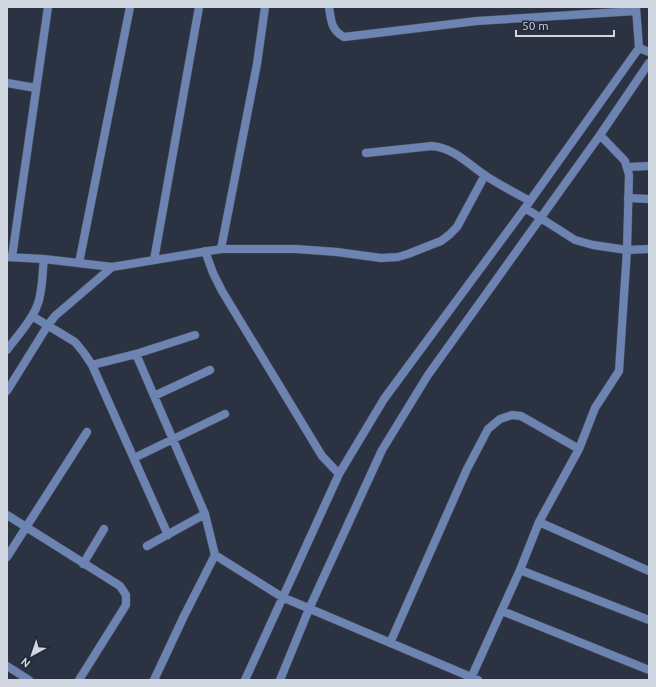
<svg xmlns="http://www.w3.org/2000/svg" width="656" height="687" font-family="Ubuntu,sans-serif">
	<rect width="100%" height="100%" fill="#2b3343"/>
	<g fill="none" stroke-linecap="round" stroke-linejoin="round">
		<defs>
			<path id="minor" d="M329,7C331,20 331,30 344,37L477,21L636,11
				M639,48L649,52
				M7,83L36,88
				M366,153L432,146C454,148 468,164 486,176C500,185 515,193 530,201
				M628,167L649,166
				M628,198L649,199
				M525,208L575,240L593,245L627,250L649,249
				M221,249L257,64L265,7
				M205,251L213,273L222,291L322,456L339,474
				M7,257L44,259L112,267L221,249H296L337,252L381,258L398,257L408,254L441,241L449,235L457,227L485,175
				M12,257L48,7
				M154,260L199,7
				M79,263L130,7
				M32,316L75,342L84,353L92,365L168,535
				M7,350C17,336 31,322 37,306C43,292 42,274 44,259
				M136,354L205,514L215,555L184,616L154,680
				M92,365L136,354L195,335
				M7,391L48,325L55,316L112,267
				M154,396L210,370
				M134,458L225,414
				M7,515L120,586L126,595V605L79,680
				M539,522L649,571
				M147,546L205,514
				M215,555L282,597L478,680
				M7,557L87,432
				M83,564L104,529
				M520,570L649,620
				M502,611L649,670
				M390,643L467,469L488,429L500,419L512,415L521,416L579,449
				M7,666L29,680
				M471,678L520,570L539,522L579,449L595,408L619,371L627,250L629,175L625,161L600,135
				M245,680L339,474L384,399L525,208L639,48L636,7
				M280,680L309,609L382,450L428,375L600,135L649,63"/>
		</defs>
		<use href="#minor" stroke="#49515f" stroke-width="9"/>
		<use href="#minor" stroke="#6d83b2" stroke-width="8"/>
	</g>
	<rect width="656" height="687" fill="none" stroke="#d1d7e1" stroke-width="16"/>
	<g transform="translate(32 655) rotate(220)" stroke="#212939" stroke-width="3" paint-order="stroke">
	<path d="M0-3L7 15L0 10L-7 15Z" fill="#d1d7e1"/>
	<text y="-6" font-size="11" font-weight="bold" text-anchor="middle" fill="#d1d7e1">N</text>
	</g>
	<path d="M516 30v6h98v-6" fill="none" stroke="#d1d7e1" stroke-width="2"/>
	<text x="522" y="30" font-size="12" fill="#d1d7e1" stroke="#212939" stroke-width="3" paint-order="stroke">50 m</text>
</svg>
